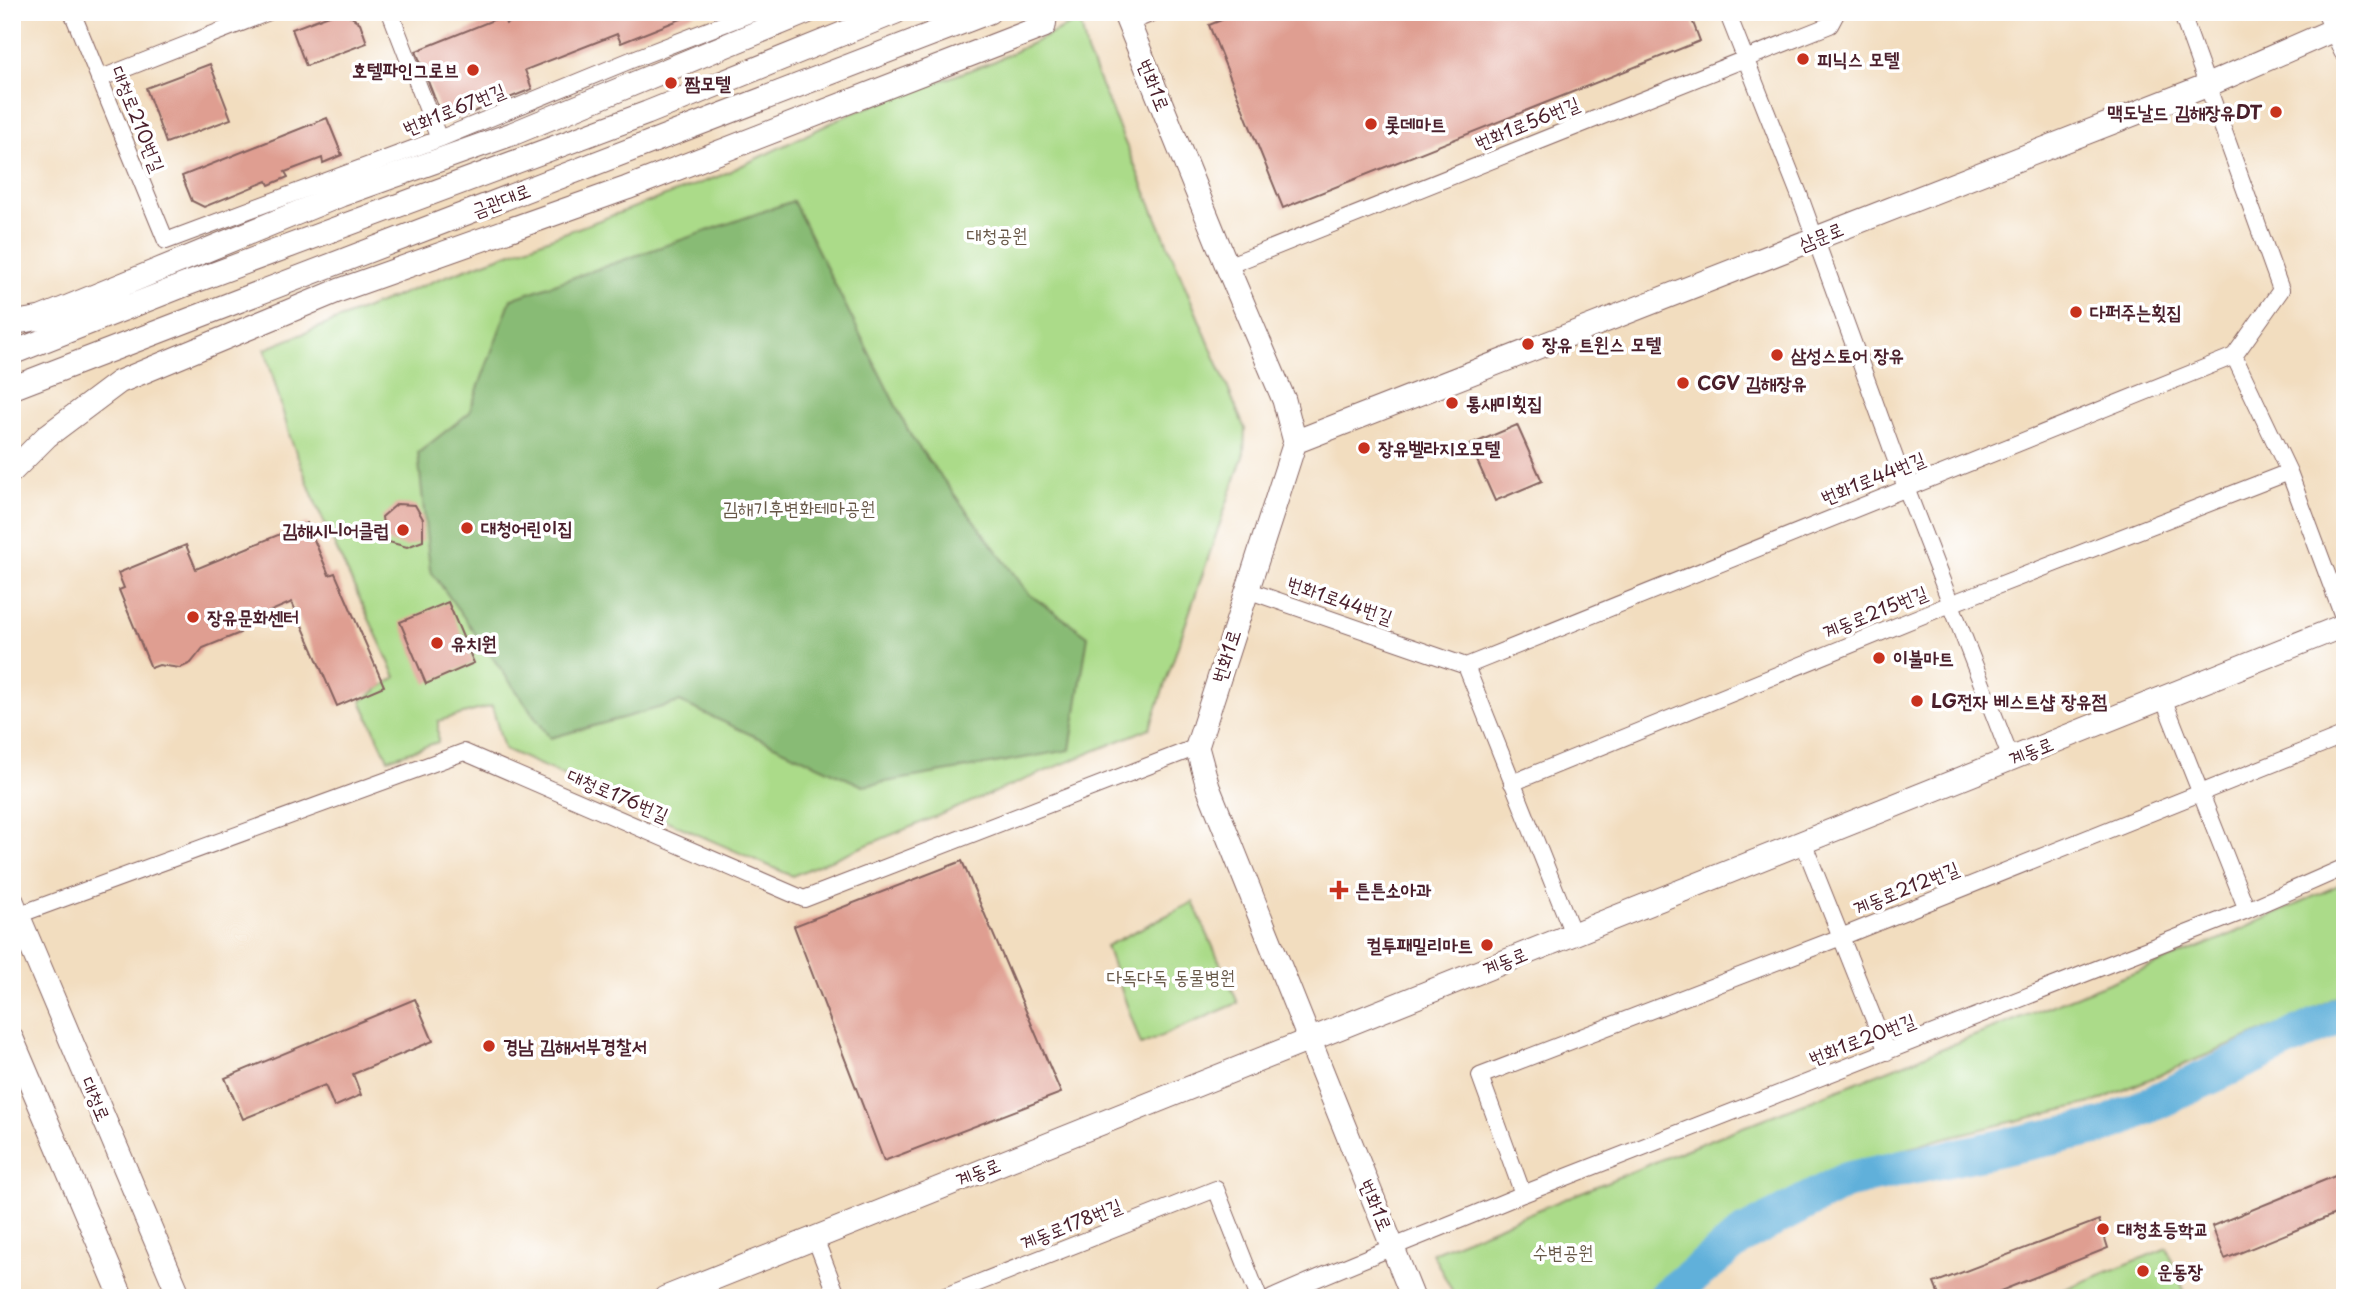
<svg xmlns="http://www.w3.org/2000/svg" width="2357" height="1310" font-family="'Playpen Sans','Poor Story',sans-serif">
	<rect width="100%" height="100%" fill="#fff"/>
	<filter id="ink" filterUnits="userSpaceOnUse"><feTurbulence type="fractalNoise" baseFrequency=".0143" numOctaves="2"/><feDisplacementMap in="SourceGraphic" scale="14" xChannelSelector="R" yChannelSelector="G"/><feConvolveMatrix kernelMatrix="1 2 1 2 8 2 1 2 1" color-interpolation-filters="sRGB"/></filter>
	<filter id="wash" filterUnits="userSpaceOnUse"><feTurbulence type="fractalNoise" baseFrequency=".00686" numOctaves="4" result="noise"/><feDisplacementMap in="SourceGraphic" scale="28" xChannelSelector="R" yChannelSelector="G"/><feGaussianBlur stdDeviation="1.57" result="paint"/><feColorMatrix in="noise" values="0 0 0 0 0 0 0 0 0 0 0 0 0 0 0 0 0 1.4 0 .05"/><feComposite in="paint" operator="in"/></filter>
	<g filter="url(#wash)">
		<rect width="100%" height="100%" fill="#f2ddbf"/>
		<path fill="#abdb89" stroke="#7a7d5a" stroke-width="2" d="M1080,20L1087,52L1245,429L1244,453L1150,728L792,876L504,749L492,706L438,721V742L388,759L361,701L396,677L318,509L290,437L265,349L444,277L720,176L852,113L995,61Z
			M2345,882V993L2288,1021L2095,1102L1940,1139L1826,1174L1757,1218L1648,1298H1456L1432,1253L1692,1147L2223,938Z
			M1193,902L1238,1003L1141,1045L1106,946Z
			M2167,1248L2187,1298H2053L2052,1294Z"/>
		<path fill="#88bb75" stroke="#696d50" stroke-width="2" d="M793,201L912,438L1029,594L1088,636L1070,750L863,786L680,702L550,738L430,570L418,453L469,413L511,299Z"/>
		<g fill="none" stroke-linecap="round" stroke-linejoin="round">
			<path stroke="#60b0da" stroke-width="37" d="M1665,1298L1743,1235L1847,1180L2104,1126L2345,1013"/>
		</g>
		<g id="blocks">
			<path fill="#df9e91" d="M337,12H344L360,23L367,43L306,66L292,29Z
				M537,12H696V13L621,43L617,34L525,70L532,89L453,120L441,114L416,51L503,16L506,24Z
				M1241,12H1689L1700,41L1283,208L1209,25Z
				M210,64L231,119L166,143L146,88Z
				M327,118L342,155L323,163L322,158L285,172L288,177L269,185L267,181L204,207L192,201L182,176Z
				M1517,425L1542,481L1495,501L1470,445Z
				M397,504L415,505L423,519V541L407,547L385,541L382,517Z
				M307,523L329,575L335,573L384,686L337,706L292,602L236,626L240,633L203,648L191,663L180,668L159,665L151,668L119,590L124,588L118,573L186,545L196,569Z
				M448,602L474,663L426,684L400,622Z
				M962,861L1061,1093L884,1161L794,926Z
				M415,999L433,1041L353,1074L361,1095L334,1107L325,1085L243,1119L225,1078Z
				M2345,1172V1210L2225,1259L2212,1226Z
				M2099,1220L2108,1248L1983,1298H1940L1934,1283Z"/>
		</g>
	</g>
	<g filter="url(#ink)">
		<use href="#blocks" fill-opacity="0" stroke="#85625f" stroke-width="2"/>
		<g fill="none" stroke-linecap="round" stroke-linejoin="round">
			<defs>
				<path id="street" d="M72,12L166,241L439,139L631,60L755,12
					M390,12L439,139
					M1727,12L1799,194L1906,488L2011,759
					M1129,23L1155,12
					M99,79L269,12
					M1227,266L1830,25L1837,12
					M2289,472L2345,622
					M1247,590L1466,666L2234,356L2281,290L2181,12
					M1466,666L1573,934
					M2163,698L2247,910
					M1512,783L1953,603L2289,472L2234,356
					M1803,842L1887,1052
					M18,915L464,752L804,899L1197,747
					M1523,1194L1480,1076L1841,937L2345,735
					M815,1238L838,1298
					M940,1298L1216,1189L1259,1298
					M1272,1298C1355,1261 1440,1229 1523,1194L2247,910L2345,867"/>
				<path id="secondary" d="M1124,12L1227,266L1284,400L1295,442L1197,747L1208,787L1413,1298
					M2329,12L2345,50
					M12,323L41,318L341,195L512,134L807,12
					M12,353L187,284L647,113L896,12
					M12,388L989,12
					M1295,442L2208,85L2345,25
					M12,471L47,436L119,382L340,290L627,188L1044,26L1046,12
					M12,901L180,1298
					M12,1039L122,1298
					M665,1298L2345,625"/>
			</defs>
			<use href="#street" stroke="#85625f" stroke-width="18"/>
			<use href="#secondary" stroke="#85625f" stroke-width="25"/>
			<use href="#street" stroke="#fff" stroke-width="16"/>
			<use href="#secondary" stroke="#fff" stroke-width="23"/>
		</g>
	</g>
	<g fill="#c8321e" stroke="#fff" stroke-width="2.5">
		<circle cx="1803" cy="59" r="7"/>
		<circle cx="473" cy="70" r="7"/>
		<circle cx="671" cy="83" r="7"/>
		<circle cx="2276" cy="112" r="7"/>
		<circle cx="1371" cy="124" r="7"/>
		<circle cx="2076" cy="312" r="7"/>
		<circle cx="1528" cy="344" r="7"/>
		<circle cx="1777" cy="355" r="7"/>
		<circle cx="1683" cy="383" r="7"/>
		<circle cx="1452" cy="403" r="7"/>
		<circle cx="1364" cy="448" r="7"/>
		<circle cx="467" cy="528" r="7"/>
		<circle cx="403" cy="530" r="7"/>
		<circle cx="193" cy="617" r="7"/>
		<circle cx="437" cy="643" r="7"/>
		<circle cx="1879" cy="658" r="7"/>
		<circle cx="1917" cy="701" r="7"/>
		<path d="M1335.5 879.5h7v7h7v7h-7v7h-7v-7h-7v-7h7z"/>
		<circle cx="1487" cy="945" r="7"/>
		<circle cx="489" cy="1046" r="7"/>
		<circle cx="2103" cy="1229" r="7"/>
		<circle cx="2143" cy="1271" r="7"/>
	</g>
	<g text-anchor="middle" stroke-width="7" stroke-linejoin="round" paint-order="stroke">
		<g font-size="19" font-weight="bold" fill="#4a1f2b" stroke="#fff" text-anchor="start">
			<text x="1817" y="66">피닉스 모텔</text>
			<text x="459" y="77" text-anchor="end">호텔파인그로브</text>
			<text x="685" y="90">짬모텔</text>
			<text x="2262" y="119" text-anchor="end">맥도날드 김해장유DT</text>
			<text x="1385" y="131">롯데마트</text>
			<text x="2090" y="319">다퍼주는횟집</text>
			<text x="1542" y="351">장유 트윈스 모텔</text>
			<text x="1791" y="362">삼성스토어 장유</text>
			<text x="1697" y="390">CGV 김해장유</text>
			<text x="1466" y="410">통새미횟집</text>
			<text x="1378" y="455">장유벨라지오모텔</text>
			<text x="481" y="535">대청어린이집</text>
			<text x="389" y="537" text-anchor="end">김해시니어클럽</text>
			<text x="207" y="624">장유문화센터</text>
			<text x="451" y="650">유치원</text>
			<text x="1893" y="665">이불마트</text>
			<text x="1931" y="708">LG전자 베스트샵 장유점</text>
			<text x="1355" y="897">튼튼소아과</text>
			<text x="1473" y="952" text-anchor="end">컬투패밀리마트</text>
			<text x="503" y="1053">경남 김해서부경찰서</text>
			<text x="2117" y="1236">대청초등학교</text>
			<text x="2157" y="1278">운동장</text>
		</g>
		<g font-size="19" fill="#4a1f2b" stroke="#fff">
			<text transform="translate(1154 85) rotate(68)" y="7">번화1로</text>
			<text transform="translate(454 109) rotate(-22)" y="7">번화1로67번길</text>
			<text transform="translate(138 119) rotate(68)" y="7">대청로210번길</text>
			<text transform="translate(1527 123) rotate(-22)" y="7">번화1로56번길</text>
			<text transform="translate(501 200) rotate(-21)" y="7">금관대로</text>
			<text transform="translate(1821 236) rotate(-22)" y="7">삼문로</text>
			<text transform="translate(1873 478) rotate(-22)" y="7">번화1로44번길</text>
			<text transform="translate(1340 600) rotate(19)" y="7">번화1로44번길</text>
			<text transform="translate(1875 612) rotate(-22)" y="7">계동로215번길</text>
			<text transform="translate(1226 656) rotate(-72)" y="7">번화1로</text>
			<text transform="translate(2031 751) rotate(-22)" y="7">계동로</text>
			<text transform="translate(618 795) rotate(23)" y="7">대청로176번길</text>
			<text transform="translate(1906 888) rotate(-22)" y="7">계동로212번길</text>
			<text transform="translate(1505 961) rotate(-22)" y="7">계동로</text>
			<text transform="translate(1862 1039) rotate(-21)" y="7">번화1로20번길</text>
			<text transform="translate(96 1099) rotate(67)" y="7">대청로</text>
			<text transform="translate(978 1172) rotate(-22)" y="7">계동로</text>
			<text transform="translate(1376 1205) rotate(67)" y="7">번화1로</text>
			<text transform="translate(1071 1224) rotate(-22)" y="7">계동로178번길</text>
		</g>
		<g font-size="19" fill="#675747" stroke="#fff">
			<text x="997" y="242">대청공원</text>
			<text x="799" y="515">김해기후변화테마공원</text>
			<text x="1171" y="984">다독다독 동물병원</text>
			<text x="1563" y="1259">수변공원</text>
		</g>
	</g>
	<rect width="2357" height="1310" fill="none" stroke="#fff" stroke-width="42"/>
</svg>
